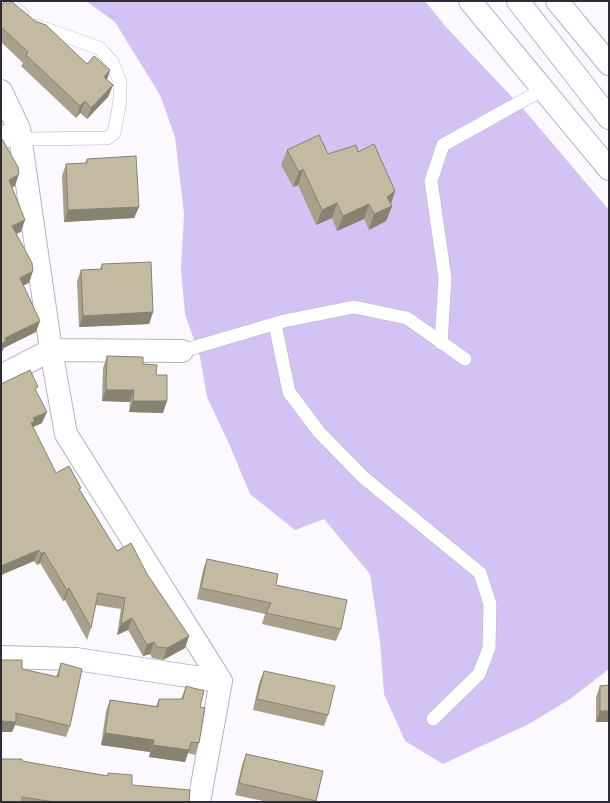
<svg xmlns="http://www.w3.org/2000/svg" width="610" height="803" font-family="'Varela Round',sans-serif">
	<rect width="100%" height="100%" fill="#fbf9fe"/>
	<path fill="#d3c3f4" d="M86,1H425L446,27L526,112L609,210V669L570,699L529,724L443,764L405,741L384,694L380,641L370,574L324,519L295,530L250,494L230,446L207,397L200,357L185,314L181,269L184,214L175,137L160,95L115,22Z"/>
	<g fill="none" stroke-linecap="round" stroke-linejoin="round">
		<defs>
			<path id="service" d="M5,1L22,14
				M19,129L28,139L107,138L114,133L120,101V82L112,62L99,48L37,26
				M275,324L289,392L319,432L363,477L480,573L490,604L489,648L479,674L433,719
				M441,343L445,278L431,181L443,145L542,90
				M182,351L284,321L354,307L407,318L465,359"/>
			<path id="minor" d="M470,1L609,169
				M1,91L19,129
				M1,139L19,129L51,350L182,351
				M1,376L51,350L66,434L221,681L199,802
				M1,657L76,659L221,681"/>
			<path id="motorway" d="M518,1L609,118
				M557,1L609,64"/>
		</defs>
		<use href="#service" stroke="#b7b0c8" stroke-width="14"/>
		<use href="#minor" stroke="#b7b0c8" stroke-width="24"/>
		<use href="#motorway" stroke="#b7b0c8" stroke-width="24"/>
		<use href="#service" stroke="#fff" stroke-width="13"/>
		<use href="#minor" stroke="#fff" stroke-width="22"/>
		<use href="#motorway" stroke="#fff" stroke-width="22"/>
	</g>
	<path fill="#a8a08b" d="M8,4L87,64L110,70L107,80L113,85L108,97L87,119L80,113L76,118L21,66L23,63L1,42V6Z
		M287,150L328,154L358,152L395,191L391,204L392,206L386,221L369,230L364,219L337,231L332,218L316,225L298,185L293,187L281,165Z
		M87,159L139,207L134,218L64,222L62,176L66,164L85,163Z
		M102,264L153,312L149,324L79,327L77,281L81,270L100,269Z
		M107,356L143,364L156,375L163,413L129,412L130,402L102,401L103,368Z
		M36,391L42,423L33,427L56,473L80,490L117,551L147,574L189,636L185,648L163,660L152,658L150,654L143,656L128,630L117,635L121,609L96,605L91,628L87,640L65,600L63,601L40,563L37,565L34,561L1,575Z
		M207,559L276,585L341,629L336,641L262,624L265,614L197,599L203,570Z
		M61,663L70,726L66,737L15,725L12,732L22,669L56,677Z
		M264,671L328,715L324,726L253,710L259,683Z
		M186,686L200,707L199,743L195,755L188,753L185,762L149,757L150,752L101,745L106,711L110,700L156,706L159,699H181Z
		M600,686L609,722H596V697Z
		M246,754L323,771L316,802H268L235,795L242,765Z
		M22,761L107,776L108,773L132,785L189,802H1Z"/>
	<path fill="#888271" d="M110,70L106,82L104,77Z
		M113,85L108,97L87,119L91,108Z
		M85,101L80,113L76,118L80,106Z
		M303,169L298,185L293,187L299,172Z
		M19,174L15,186L5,191L9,180Z
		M395,191L390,206H392L386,221L369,230L374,214L387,197Z
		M337,203L332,218L316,225L322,210Z
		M369,204L364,219L337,231L343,216Z
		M139,207L134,218L64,222L68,210Z
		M25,220L21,232L8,237L12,226Z
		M33,271L29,283L16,289L20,278Z
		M153,312L149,324L79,327L83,316Z
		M40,321L36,332L4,348L2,352L1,353V344L5,338Z
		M106,390H134L130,402L102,401Z
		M133,401H167L163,413L129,412Z
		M47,412L42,423L33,427L27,435L33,418Z
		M39,550L34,561L1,575V566Z
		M44,552L40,563L37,565L41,554Z
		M69,588L65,600L63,601L67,590Z
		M132,618L128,630L117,635L121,624Z
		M189,636L185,648L163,660L167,648Z
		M154,642L150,654L143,656L147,645Z
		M600,711H609V722H596Z
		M2,721L16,722L12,732H1Z
		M105,733L154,740L150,752L101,745Z
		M153,745L189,750L185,762L149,757Z"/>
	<path fill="#c3baa2" stroke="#888271" d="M5,1L8,4L11,1L35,21L46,25L87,64L94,56L110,70L104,77L113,85L91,108L85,101L80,106L26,55L28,52L1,27V6Z
		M319,135L328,154L356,145L358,152L374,144L395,191L387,197L392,206L374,214L369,204L343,216L337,203L322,210L303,169L299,172L287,150Z
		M1,139H2L18,167L19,174L9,180L25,220L12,226L32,263L33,271L20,278L40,321L5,338L6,341L1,344Z
		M136,156L139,207L68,210L66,164L87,163V159Z
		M151,262L153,312L83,316L81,270L102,269V264Z
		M107,356L143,357V364L157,365L156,375H167V401H133L134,390H106Z
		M30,370L38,387L35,389L47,412L33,418L35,421L31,423L56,473L69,466L81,488L79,489L117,551L131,543L147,574L189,636L167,648L157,647L154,642L147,645L132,618L121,624L125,598L98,593L91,628L69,588L67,590L44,552L41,554L39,550L1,566V384Z
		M207,559L278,574L276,585L347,600L341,629L266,613L271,603L201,588Z
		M1,660H22V669L58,677L61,663L82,669L70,726L16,713V722L2,721V724H1Z
		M264,671L335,686L328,715L257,699Z
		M609,685V711H600V686Z
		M186,686L204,691L200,707L205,708L199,743L191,742L189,750L153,745L154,740L105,733L110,700L158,707L159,699H183Z
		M246,754L323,771L316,801L239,783Z
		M1,759H22V761L108,776V773L132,775V785L190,790L189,802H55L22,797V802H1Z"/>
	<rect width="610" height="803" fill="none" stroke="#2f2c35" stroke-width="4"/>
</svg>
